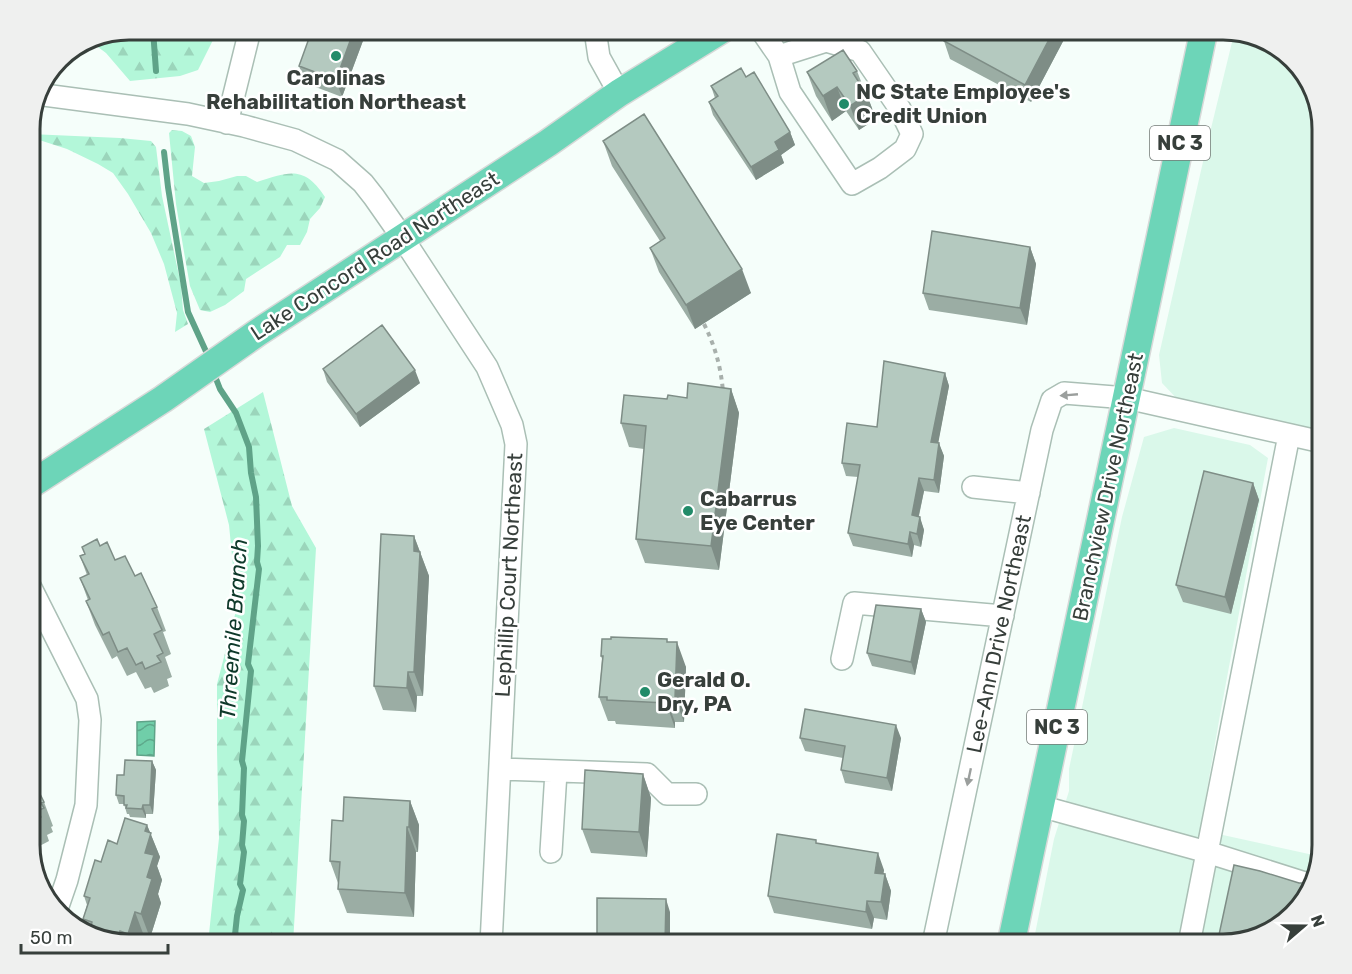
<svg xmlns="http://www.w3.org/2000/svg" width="1352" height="974" font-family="Rubik,sans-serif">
	<defs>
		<pattern id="forest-firs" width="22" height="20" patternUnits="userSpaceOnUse" patternTransform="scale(1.5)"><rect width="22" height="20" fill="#b3f7d9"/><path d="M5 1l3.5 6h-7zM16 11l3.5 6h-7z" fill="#9bd5bb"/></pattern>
		<pattern id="water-waves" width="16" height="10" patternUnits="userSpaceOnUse" patternTransform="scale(1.5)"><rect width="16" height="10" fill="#70cea9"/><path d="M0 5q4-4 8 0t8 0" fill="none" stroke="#5da98b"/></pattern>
	</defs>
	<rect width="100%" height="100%" fill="#f5fefa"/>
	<path fill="#daf8ea" d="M1234,34L1283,50L1312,85L1322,129V436L1180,402L1162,383L1159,355L1205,153Z
		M1174,428L1250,445L1268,458L1220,715L1200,830L1318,856L1302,905L1222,944H1033L1054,839L1069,791V769L1122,517L1144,437Z"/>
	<path fill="url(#forest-firs)" d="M130,30H216L215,36L198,70L180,76L130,81L106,53L94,44Z
		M172,130L182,131L191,136L195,147L192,176L204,183L219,181L237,176H246L257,182C289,172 304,165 325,197L320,208L310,219L307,232L300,245H287L280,257L246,279L244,291L225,305L210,312L200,310L190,286L184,252L176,204L169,133Z
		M30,134L120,138L151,141L156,147L162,196L181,285L183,310L188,324L175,332L177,313L164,264L151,233L128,194L113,173L98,164L67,149L30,137Z
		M263,392L292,506L316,548L293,944H207L209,934L219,838L217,750V684L237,607L229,525L204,429Z"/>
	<path fill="url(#water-waves)" stroke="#5fa388" stroke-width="1.5" d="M155,721L154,756L137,755V722Z"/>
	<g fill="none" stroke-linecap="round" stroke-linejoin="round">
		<path stroke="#5fa388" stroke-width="6" d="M153,30L156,71
			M164,152L168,187L188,312L209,358
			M213,371L220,389L236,413L249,447L251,473L256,497L258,546L257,562L259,569L248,664L251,671L242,761L244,768L242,815L244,821L242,845L244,852L240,884L243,890L237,916L234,944"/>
		<defs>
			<path id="minor" d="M595,30L599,57L619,93
				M761,30L779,56
				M826,41L860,51L900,109L912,134L905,149L880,168L852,184L790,92L779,56Z
				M44,95L188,114L244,126L295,140L337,160L363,183L374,197L402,237L487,367L512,425L516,444L491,944
				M227,123L250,30
				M973,487L1029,493
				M30,586L87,699L90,720L86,805L67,880L57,909
				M842,659L854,603L1003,616
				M500,769L647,774L667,794H696
				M1040,806L1207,852L1308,884
				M551,852L556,772
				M933,944L1042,430L1052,400L1064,393L1127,398L1322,442
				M1189,944L1289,435"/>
			<path id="major" d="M30,485L163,399L257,333L548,143L619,93L721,30
				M1011,944L1204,30"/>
		</defs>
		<use href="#minor" stroke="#aabfb5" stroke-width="24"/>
		<use href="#major" stroke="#d7d9d8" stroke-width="30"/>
		<path stroke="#a8b0ac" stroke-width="4" stroke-dasharray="4.5 4.5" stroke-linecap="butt" d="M704,324C715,346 721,367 723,392"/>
		<use href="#minor" stroke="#fff" stroke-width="21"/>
		<use href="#major" stroke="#6dd5b8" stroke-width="27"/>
	</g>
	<path fill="#9bada4" d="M367,30L342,97L305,83L299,66Z
		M1069,30L1031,102L950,59L944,41Z
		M857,71L864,89L867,95L876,119L859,130L846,111L832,121L816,96L807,72Z
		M746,77L790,132L795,145L781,155L784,163L756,180L713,115L709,102L715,98L711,86Z
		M603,141L751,293L695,329L659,272L650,248L660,241L612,166Z
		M1030,247L1036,264L1027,325L929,310L923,293Z
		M323,369L420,383L360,427L327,382Z
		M945,373L949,386L938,442L944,456L939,493L924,491L919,516L924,530L921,547L914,545L912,557L853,546L848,533L858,477L846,476L842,463Z
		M731,389L739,413L719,570L645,563L636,539L644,449L629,447L621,423L667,399L687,398Z
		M1253,483L1259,500L1231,614L1183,602L1176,585Z
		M414,536L429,576L423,696H417L416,712L383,710L374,686Z
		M100,546L135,576L157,607L166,631L163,632L171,654L165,657L172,677L167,679L169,686L154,693L151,687L145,689L136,672L127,676L117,656L112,659L95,625L86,601L88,600L80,578L87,575L80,556L85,554L82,547Z
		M921,609L926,622L915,675L872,666L867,653Z
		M668,642L686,667L684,722H675V728L616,724L615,721H608L599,697L602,659L601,656Z
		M800,738H901L892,791L845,783L841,770L843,758L805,751Z
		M152,761L156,770L153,814H146V818L130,817L129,814H127L124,804H119L116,795L124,775Z
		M643,774L651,798L647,857L591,853L582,829Z
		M30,791L44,802L53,826L51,827L53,832L47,835L49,841L32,850L36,860L33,861L30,850Z
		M410,801L419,825L418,852H416L414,917L347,913L338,889V883L330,861L343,821Z
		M147,825L160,857L157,866L162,880L158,894L161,903L150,938L144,936L142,944H129L86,929L83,919L87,905L84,896L101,862L117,844Z
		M818,844L884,870L883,874H885L891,891L887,920L874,918L872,929L774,913L768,896Z"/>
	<path fill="#7e8d86" d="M354,30H367L342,97L336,80Z
		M1054,30H1069L1031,102L1025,85Z
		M837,87L846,111L832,121L823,96Z
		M867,95L876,119L859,130L850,106Z
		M790,132L795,145L781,155L784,163L756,180L751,167L775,142Z
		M1030,247L1036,264L1027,325L1020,308Z
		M742,269L751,293L695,329L686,305Z
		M415,370L420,383L360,427L356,414Z
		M945,373L949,386L936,455L931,442Z
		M731,389L739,413L719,570L711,546Z
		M939,443L944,456L939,493L934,480Z
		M919,478L924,491L916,528L912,515Z
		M1253,483L1259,500L1231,614L1225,597Z
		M920,517L924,530L921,547L917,534Z
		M910,532L914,545L912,557L908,544Z
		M414,536L429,576L423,696L414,672Z
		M921,609L926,622L915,675L911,662Z
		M677,642L686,667L684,722L675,698Z
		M408,672L417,696L416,712L407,688Z
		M666,698L675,722V728L666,703Z
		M896,725L901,738L892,791L887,778Z
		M152,761L156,770L153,814L150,805Z
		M643,774L651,798L647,857L639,832Z
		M410,801L419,825L418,852L409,827Z
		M143,805L146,814V818L142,809Z
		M147,825L160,857L157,866L162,880L158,894L161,903L150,938L141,914L147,877L145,831Z
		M407,827L416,852L414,917L405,893Z
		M878,853L884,870L881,890L875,873Z
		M885,874L891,891L887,920L881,902Z
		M1304,883L1307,890L1302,905L1300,906Z
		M666,899L670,912V944H665Z
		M867,901L874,918L872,929L866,912Z
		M135,912L144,936L142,944H132L128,934Z
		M120,931L124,942L118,940Z"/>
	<path fill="#b4c9bf" stroke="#7e8d86" stroke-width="1.5" d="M312,30H354L336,80L299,66Z
		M950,30H1054L1025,85L944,41Z
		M843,50L857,71L853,73L867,95L850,106L837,87L823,96L807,72Z
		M741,68L746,77L754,72L790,132L775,142L779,150L751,167L709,102L718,96L711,86Z
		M644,114L742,269L686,305L650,248L665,238L603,141Z
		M932,231L1030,247L1020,308L923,293Z
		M382,325L415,370L356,414L323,369Z
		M884,361L945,373L931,442L939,443L934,480L919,478L912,515L920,517L917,534L910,532L908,544L848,533L860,465L842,463L847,423L877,427Z
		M688,383L731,389L711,546L636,539L646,426L621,423L624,395L667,399L668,395L687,398Z
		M1204,471L1253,483L1225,597L1176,585Z
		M381,534L414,536V551L420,552L414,672H408L407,688L374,686Z
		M97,539L100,546L107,542L115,560L125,556L135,576L141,573L157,607L152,609L162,630L154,634L163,653L157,656L161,662L145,669L142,662L136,665L127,648L118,652L109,632L103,635L86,601L90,599L80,578L89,574L80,556L85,554L82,547Z
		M876,605L921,609L911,662L867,653Z
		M611,637L667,639V642H677L675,698H666V703L607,700V697H599L603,656H601L602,639H611Z
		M805,709L896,725L887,778L841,770L845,746L800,738Z
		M125,760L152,761L150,805H143L142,809L126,808L127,805H124V796L116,795L117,775H124Z
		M585,770L643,774L639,832L582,829Z
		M37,788L44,802L41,803L44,808L37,811L41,817L30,823V791Z
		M344,797L410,801L409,827H407L405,893L338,889L340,862L330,861L332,820L343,821Z
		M125,818L147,825L145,831L151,833L145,853L154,855L147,877L152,879L141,914L135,912L128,934L120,931L118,940L90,931L92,922L83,919L90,898L84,896L95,860L101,862L108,840L117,844Z
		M777,834L816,840V843L878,853L875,873L885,874L881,902L867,901L866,912L768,896Z
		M1234,865L1260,871L1299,883H1304L1300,906L1267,934L1222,944H1217Z
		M597,898L666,899L665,944H597Z
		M778,937L825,944H777Z"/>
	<defs><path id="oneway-solid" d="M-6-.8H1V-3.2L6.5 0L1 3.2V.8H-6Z" transform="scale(1.5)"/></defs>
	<g fill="#9b9f9d">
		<use href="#oneway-solid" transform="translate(1069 395) rotate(175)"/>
		<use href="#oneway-solid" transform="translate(969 777) rotate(102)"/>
	</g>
	<g fill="#228b69" stroke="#fff" stroke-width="2">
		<circle cx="336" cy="56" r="6"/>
		<circle cx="844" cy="104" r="6"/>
		<circle cx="688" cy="511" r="6"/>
		<circle cx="645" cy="692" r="6"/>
	</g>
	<g text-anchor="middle" stroke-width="5" stroke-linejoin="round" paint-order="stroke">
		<g fill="#fff" stroke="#737976" stroke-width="1.5">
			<rect x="1150" y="126" width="60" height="34" rx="4.5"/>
			<rect x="1027" y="710" width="60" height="34" rx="4.5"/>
		</g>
		<g font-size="20" font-weight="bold" fill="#373f3b">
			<text x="1180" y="150">NC 3</text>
			<text x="1057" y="734">NC 3</text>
		</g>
		<g font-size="21" font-weight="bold" fill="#373f3b" stroke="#fff" text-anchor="start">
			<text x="336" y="85" text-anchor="middle">Carolinas<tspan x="336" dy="24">Rehabilitation Northeast</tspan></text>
			<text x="856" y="99">NC State Employee's<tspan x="856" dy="24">Credit Union</tspan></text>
			<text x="700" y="506">Cabarrus<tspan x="700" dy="24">Eye Center</tspan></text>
			<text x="657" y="687">Gerald O.<tspan x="657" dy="24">Dry, PA</tspan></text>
		</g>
		<g font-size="21" fill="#373f3b" stroke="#fff">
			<text transform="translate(375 256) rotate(-33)" y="7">Lake Concord Road Northeast</text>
			<text transform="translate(1108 487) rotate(-78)" y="7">Branchview Drive Northeast</text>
			<text transform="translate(509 575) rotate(-87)" y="7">Lephillip Court Northeast</text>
			<text transform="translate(999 634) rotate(-78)" y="7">Lee-Ann Drive Northeast</text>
		</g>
		<g font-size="22" font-style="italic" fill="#0e392a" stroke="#fff">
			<text transform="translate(233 629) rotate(-86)" y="8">Threemile Branch</text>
		</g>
	</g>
	<path d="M0 0H1352V974H0ZM129 40H1223A89 89 0 0 1 1312 129V845A89 89 0 0 1 1223 934H129A89 89 0 0 1 40 845V129A89 89 0 0 1 129 40Z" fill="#eff0ef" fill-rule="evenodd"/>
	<path fill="none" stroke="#373f3b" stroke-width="3" d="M129 40H1223A89 89 0 0 1 1312 129V845A89 89 0 0 1 1223 934H129A89 89 0 0 1 40 845V129A89 89 0 0 1 129 40Z"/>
	<g transform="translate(1304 926) rotate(70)" stroke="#ffffff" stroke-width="4.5" paint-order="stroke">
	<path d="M0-4.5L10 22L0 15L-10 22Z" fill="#373f3b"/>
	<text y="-9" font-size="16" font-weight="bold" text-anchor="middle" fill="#373f3b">N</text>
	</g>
	<path d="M21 944v9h147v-9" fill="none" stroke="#373f3b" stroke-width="3"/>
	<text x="30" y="944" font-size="18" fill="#373f3b" stroke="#ffffff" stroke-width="4.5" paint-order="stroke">50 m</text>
</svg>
